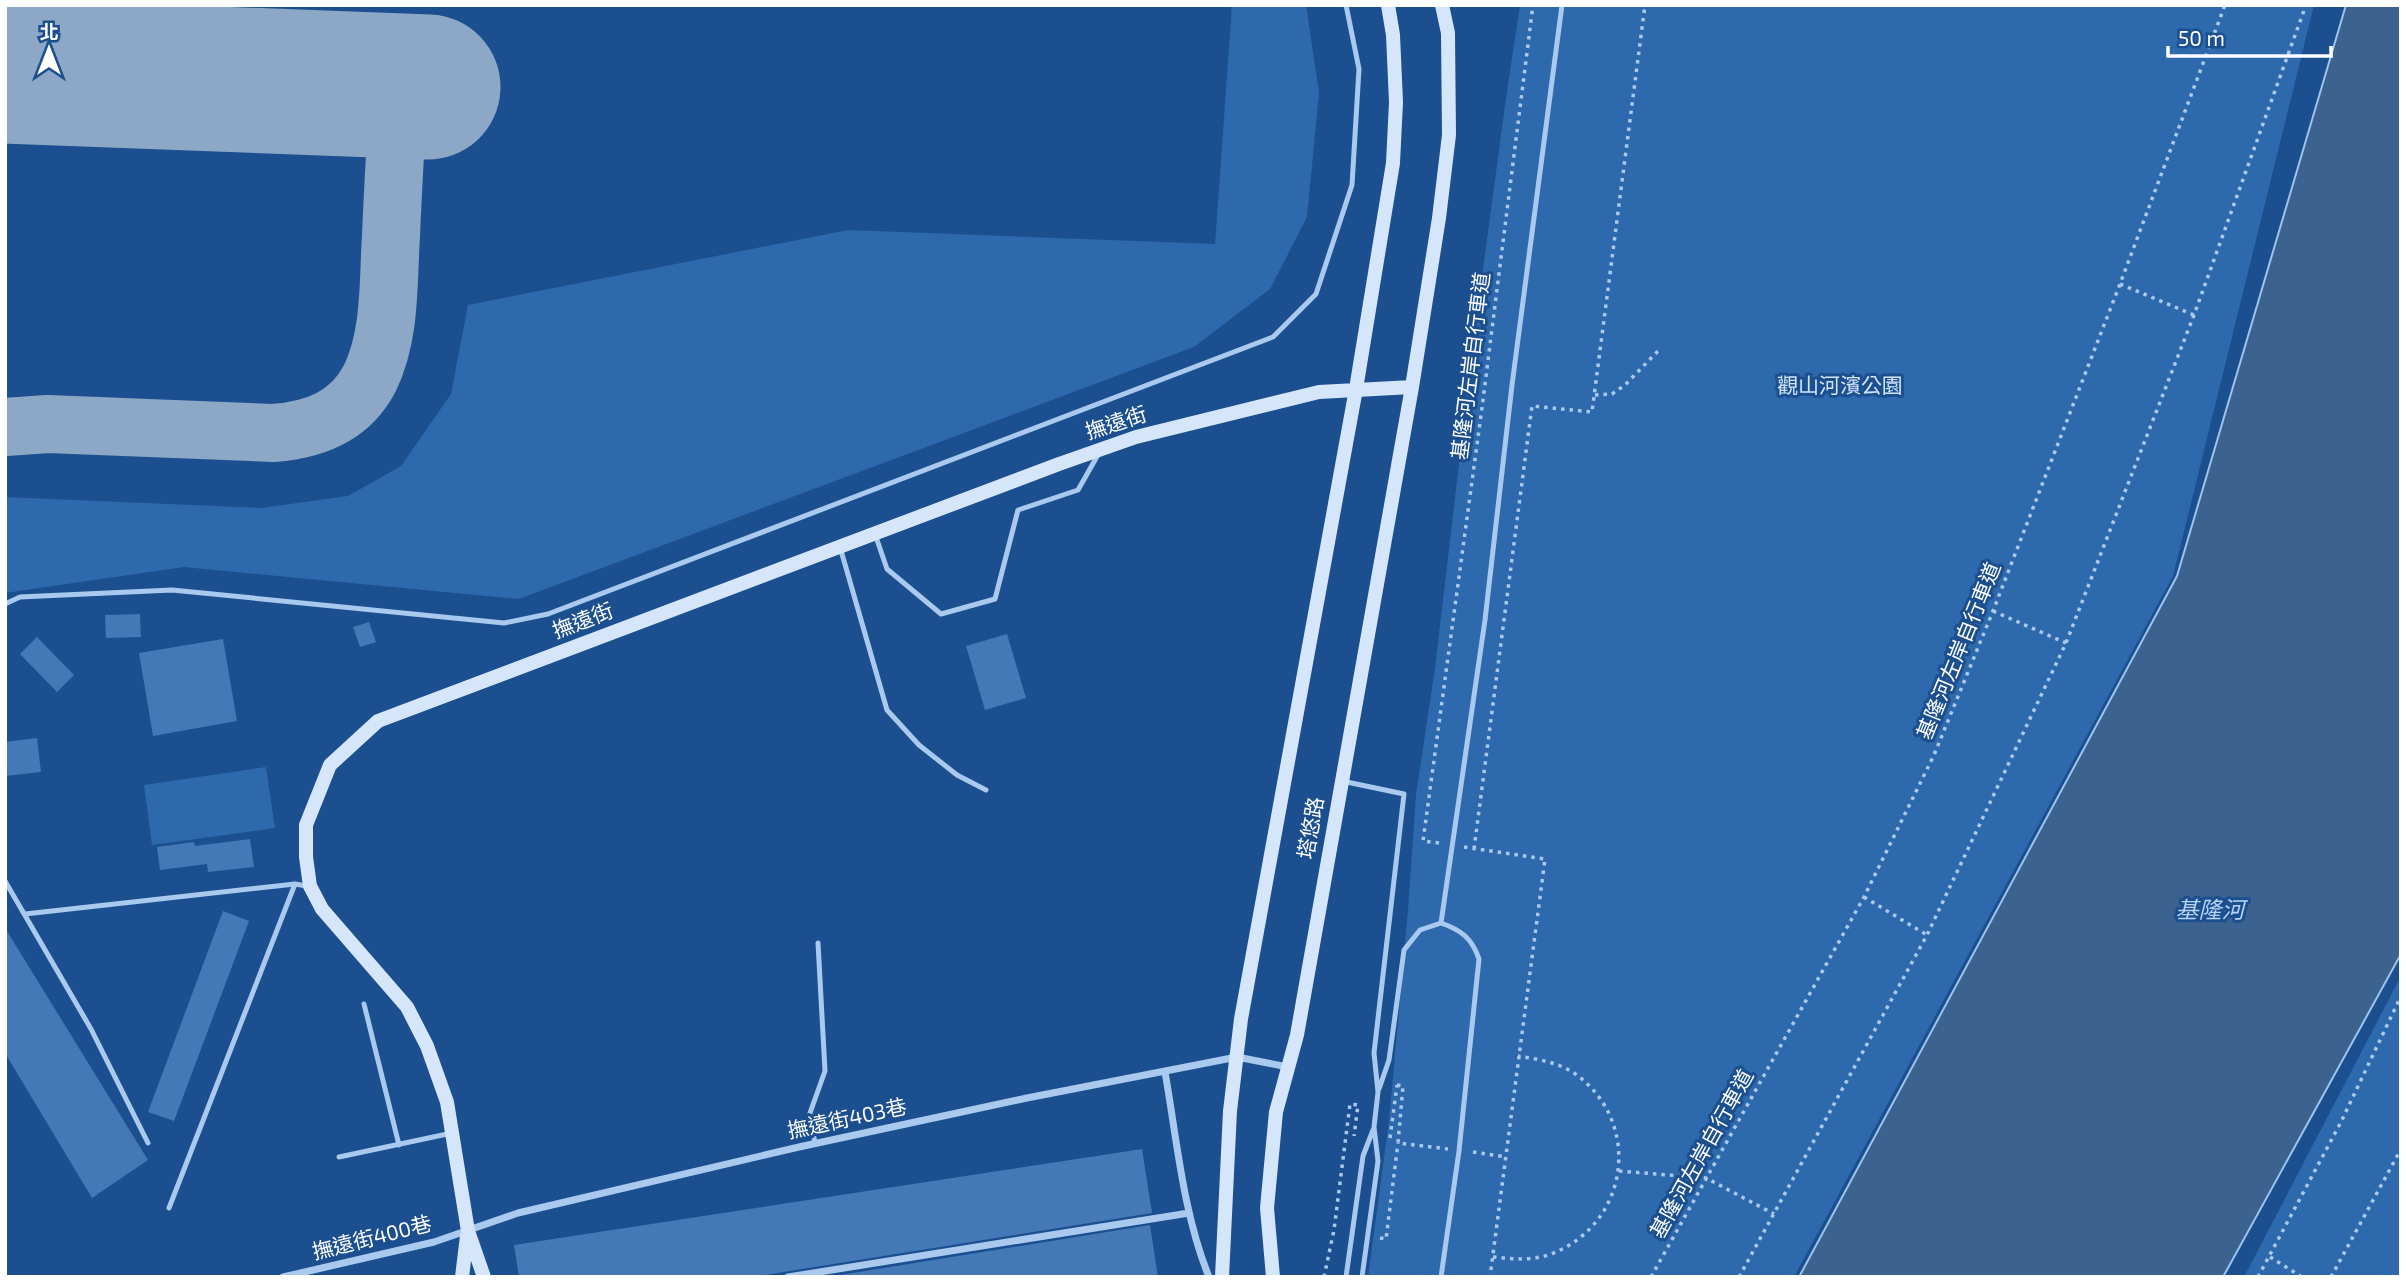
<svg xmlns="http://www.w3.org/2000/svg" width="2406" height="1282" font-family="'Exo 2','Noto Sans TC',sans-serif">
	<rect width="100%" height="100%" fill="#1b4f8f"/>
	<path fill="#2e69ad" d="M1232,5H1306L1319,93L1307,217L1270,289L1194,347L519,599L184,567L5,593V497L261,508L348,496L401,466L451,394L468,305L848,230L1215,244Z
		M1520,5H2314L2173,576L1794,1277H1368L1389,1121L1408,910L1416,795L1435,668L1475,328L1507,91Z
		M266,767L275,828L152,845L144,785Z
		M2401,976V1277H2244Z"/>
	<path fill="#3c6290" stroke="#9cc4f0" stroke-width="2" d="M2346,5H2401V954L2223,1277H1799L2177,576Z"/>
	<g fill="none" stroke-linecap="round" stroke-linejoin="round">
		<path stroke="#8da7c7" stroke-width="58" d="M5,427L48,424L273,433C314,430 350,417 370,378C391,335 388,282 391,236C393,186 396,136 399,86"/>
		<path stroke="#8da7c7" stroke-width="145" d="M5,71L428,87"/>
	</g>
	<path fill="#4478b7" d="M140,614L141,637L106,638L105,615Z
		M369,622L376,642L360,647L353,627Z
		M1007,634L1026,698L985,710L966,646Z
		M37,637L74,675L57,692L20,654Z
		M223,639L237,721L153,736L139,653Z
		M37,738L41,772L5,776V742Z
		M250,839L254,867L208,872L207,864L160,870L157,847L194,842L195,846Z
		M223,911L249,921L174,1121L148,1112Z
		M5,928L148,1160L92,1198L5,1053Z
		M1142,1149L1152,1213L752,1277H519L514,1245Z
		M1150,1225L1158,1277H828Z"/>
	<g fill="none" stroke-linecap="round" stroke-linejoin="round">
		<path stroke="#a9c9ee" stroke-width="3.5" stroke-dasharray="3.5 5" stroke-linecap="butt" d="M2120,284L2194,315
			M1595,395L1612,394L1625,385L1659,350
			M1993,611L2066,643
			M1439,843L1423,841L1482,408L1533,5
			M1464,847L1545,859L1490,1277
			M1474,849L1532,406L1592,412L1645,5
			M1864,897L1927,935
			M1397,1085L1403,1086L1398,1143L1448,1149
			M1390,1138L1397,1085
			M1473,1152L1506,1157
			M1619,1171L1706,1178L1774,1214
			M1380,1238L1386,1239L1398,1143
			M1493,1257C1513,1259 1532,1261 1551,1254C1630,1224 1643,1121 1574,1073C1557,1062 1537,1059 1518,1056
			M2270,1257L2302,1277
			M1324,1277L1334,1230L1350,1104L1358,1105L1354,1136
			M1651,1277L1864,897L1934,755L1993,611L2120,284L2225,5
			M1739,1277L1927,935L2066,643L2194,315L2306,5
			M2258,1277L2341,1122L2401,996
			M2331,1277L2401,1149"/>
		<path stroke="#a9c9ee" stroke-width="5" d="M875,534L887,569L941,614L995,599L1018,510L1078,490L1099,453
			M840,547L887,710L919,745L957,775L986,790
			M5,604L20,597L172,590L504,623L548,614L1273,337L1316,294L1352,185L1359,69L1346,5
			M1342,781L1404,794L1374,1053L1378,1092L1374,1127L1378,1161L1362,1277
			M5,881L91,1029L148,1143
			M25,914L295,884L307,886
			M364,1004L399,1145
			M1379,1089L1389,1060L1404,950L1420,930L1441,923
			M815,1144L810,1113L825,1071L818,943
			M339,1157L452,1133
			M169,1208L295,884
			M1346,1277L1363,1156L1373,1130
			M1441,1277L1459,1151L1479,959C1472,938 1461,930 1441,923L1485,620L1512,385L1562,5"/>
		<path stroke="#a9c9ee" stroke-width="7" d="M1165,1072C1177,1140 1183,1213 1209,1277
			M283,1277L434,1242L518,1213L799,1147L1027,1098L1237,1057L1288,1067
			M788,1277L1189,1213"/>
		<path stroke="#d6e6fa" stroke-width="14" d="M462,1277L467,1236
			M484,1277L468,1231L447,1102L427,1046L407,1007L322,909L310,886L306,857V825L330,765L378,721L1059,464L1136,437L1319,392L1412,387
			M1222,1277L1230,1111L1241,1019L1356,389L1393,163L1396,102L1393,35L1388,5
			M1273,1277L1267,1208L1276,1112L1297,1035L1412,387L1439,218L1449,135L1448,33L1442,5"/>
	</g>
	<g text-anchor="middle" stroke-width="6" stroke-linejoin="round" paint-order="stroke">
		<g font-size="21" fill="#fff" stroke="#1b4f8f">
			<text transform="translate(1471 366) rotate(-83)" y="7">基隆河左岸自行車道</text>
			<text transform="translate(1116 423) rotate(-18)" y="7">撫遠街</text>
			<text transform="translate(583 621) rotate(-21)" y="7">撫遠街</text>
			<text transform="translate(1959 651) rotate(-68)" y="7">基隆河左岸自行車道</text>
			<text transform="translate(1311 828) rotate(-80)" y="7">塔悠路</text>
			<text transform="translate(847 1119) rotate(-12)" y="7">撫遠街403巷</text>
			<text transform="translate(1702 1154) rotate(-61)" y="7">基隆河左岸自行車道</text>
			<text transform="translate(372 1238) rotate(-14)" y="7">撫遠街400巷</text>
		</g>
		<g font-size="21" fill="#cfe3fa" stroke="#1b4f8f">
			<text x="1840" y="393">觀山河濱公園</text>
		</g>
		<g font-size="23" font-style="italic" fill="#b5d3f5" stroke="#1b4f8f">
			<text x="2210" y="918">基隆河</text>
		</g>
	</g>
	<rect width="2406" height="1282" fill="none" stroke="#ffffff" stroke-width="14"/>
	<g transform="translate(49 49)" stroke="#1b4f8f" stroke-width="5" paint-order="stroke">
	<path d="M0-5L12 26L0 18L-12 26Z" fill="#ffffff"/>
	<text y="-10" font-size="19" font-weight="bold" text-anchor="middle" fill="#ffffff">北</text>
	</g>
	<path d="M2168 46v10h163v-10" fill="none" stroke="#ffffff" stroke-width="3.5"/>
	<text x="2178" y="46" font-size="21" fill="#ffffff" stroke="#1b4f8f" stroke-width="5" paint-order="stroke">50 m</text>
</svg>
